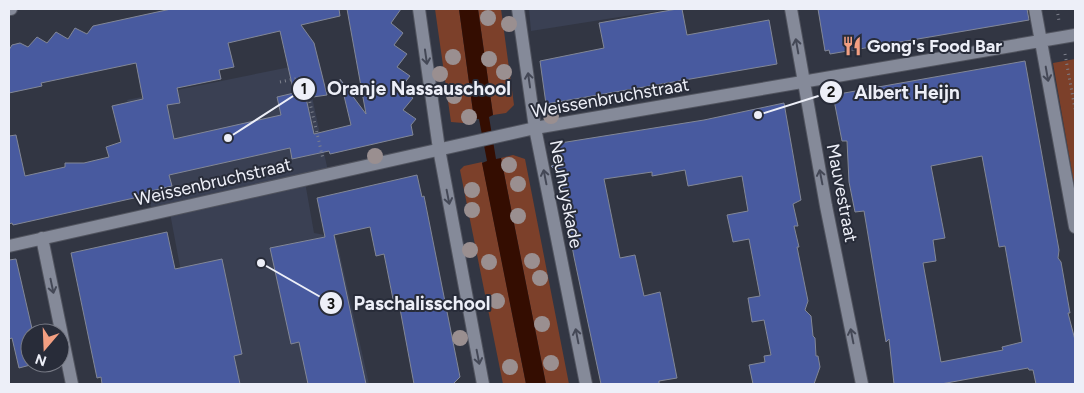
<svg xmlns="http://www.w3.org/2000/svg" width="1084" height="393" font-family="Figtree,sans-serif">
	<rect width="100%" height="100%" fill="#323643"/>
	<path fill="#3a4053" d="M529,9H670L531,31Z
		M305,64L329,176L305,182L314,233L336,237L369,384H180L163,294L184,288L170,213L153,216L127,100Z"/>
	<path fill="#7c402a" d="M435,9H459L474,119L463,123L451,122Z
		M478,9H501L514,105L506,113L493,115Z
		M1075,59V189L1053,63Z
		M513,155L525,159L569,384H546L501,158Z
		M482,162L526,384H503L460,170L464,166Z"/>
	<path fill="#340d01" d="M459,9H478L493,115L489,117L496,159L501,158L546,384H526L482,163L487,161L479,119H474Z"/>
	<path fill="#485a9f" stroke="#828796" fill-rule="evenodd" d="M171,9H339L340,16L301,25L314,43L327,95L306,98L314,134L351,125L340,79L366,114L347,9H401L391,23L403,33L394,45L407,54L397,67L410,76L400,89L413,98L403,110L416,119L411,125L413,135L330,154L329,151L292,159L290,148L169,175L172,186L143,193V196L13,225L12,223L9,224V136L16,135L25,176L65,167V163H84L109,157L106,147L121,142L112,106L143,99L136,63L41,83L42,86L9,93V50L12,45L20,43L28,47L37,37L47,43L56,32L68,39L75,28L87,34L93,26ZM280,31L294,93L277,97L281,115L174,139L167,105L180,103L177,88L221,79L219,70L234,67L228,43Z
		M677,9H682L687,35L769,20L777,64L546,104L540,61L604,48L599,23Z
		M818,9H1027L1029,20L830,54L829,50L825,51Z
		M1025,61L1059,250L1058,258L1061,262L1070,313H1068L1075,340V384H1036L1033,370H1029L1028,368L941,384H894L889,339L886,342L864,211L855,212L849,182L847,141H842L833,95ZM982,156L999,247L1005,246L1022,342L1002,347L1003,350L941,362L923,263L936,261L933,240L945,238L931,166Z
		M784,103L801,200L793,204L798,226H794L799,247H797L808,301L805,310L811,316L813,336L815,338L816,356H818L820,367L814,384H753L749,365L765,362L764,356L771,355L764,320L752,322L748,298L760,296L749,239L733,242L727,215L748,211L742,176L688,186L685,170L652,176V172L604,179L620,258L635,255L644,296L660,292L677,378L659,381V384H601L574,257L565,208L568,200L563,194L561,176L551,166L558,164L554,144L704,120Z
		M417,175L422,197L424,196L460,377L453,384H414L398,298L393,299L384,254L376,256L370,227L334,235L366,384H308L299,342L291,344L270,248L325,237L317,198Z
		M167,232L175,269L222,259L242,354L234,356L240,384H102L101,377L97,378L71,253Z
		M16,259L33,333H30V363H38L19,368L12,338L9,339V260Z"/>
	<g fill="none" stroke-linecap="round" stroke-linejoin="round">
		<defs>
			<path id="minor" d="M9,9H11
				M419,9L439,149L483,384
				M518,9L535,128L586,384
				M791,9L826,206L862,384
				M1035,9L1075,227
				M42,238L72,384
				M9,246L535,128L1075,35"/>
		</defs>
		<use href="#minor" stroke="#51545f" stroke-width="14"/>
		<path stroke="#7d808c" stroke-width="3" stroke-dasharray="1 4" stroke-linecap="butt" d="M1057,9L1059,21
			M1065,54L1075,109
			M280,82L304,77L323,159"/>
		<use href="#minor" stroke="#858a99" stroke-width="12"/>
	</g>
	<g fill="#9a8f90">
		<circle cx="488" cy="18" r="8"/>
		<circle cx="509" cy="24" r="8"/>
		<circle cx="453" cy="57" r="8"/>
		<circle cx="489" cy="59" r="8"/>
		<circle cx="504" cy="72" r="8"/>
		<circle cx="440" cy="74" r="8"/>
		<circle cx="454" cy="96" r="8"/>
		<circle cx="551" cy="116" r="8"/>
		<circle cx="469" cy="117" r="8"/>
		<circle cx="375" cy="156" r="8"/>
		<circle cx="509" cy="165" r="8"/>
		<circle cx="518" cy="184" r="8"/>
		<circle cx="472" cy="190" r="8"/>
		<circle cx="472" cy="210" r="8"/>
		<circle cx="518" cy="216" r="8"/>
		<circle cx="470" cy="250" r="8"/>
		<circle cx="532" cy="261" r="8"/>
		<circle cx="489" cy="262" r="8"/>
		<circle cx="540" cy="278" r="8"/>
		<circle cx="497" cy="301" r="8"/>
		<circle cx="542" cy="324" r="8"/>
		<circle cx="460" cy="338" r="8"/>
		<circle cx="551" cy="363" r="8"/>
		<circle cx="510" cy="367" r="8"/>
	</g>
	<defs><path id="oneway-shaft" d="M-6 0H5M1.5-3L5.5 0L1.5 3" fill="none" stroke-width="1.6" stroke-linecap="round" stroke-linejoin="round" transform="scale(1.25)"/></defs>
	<g stroke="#444856">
		<use href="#oneway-shaft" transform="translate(797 46) rotate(-100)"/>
		<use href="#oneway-shaft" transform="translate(426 57) rotate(82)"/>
		<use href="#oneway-shaft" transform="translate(1047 74) rotate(80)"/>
		<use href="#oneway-shaft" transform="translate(529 80) rotate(-98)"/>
		<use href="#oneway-shaft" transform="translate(545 177) rotate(-101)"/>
		<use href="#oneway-shaft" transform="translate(821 177) rotate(-101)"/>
		<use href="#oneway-shaft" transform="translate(448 197) rotate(79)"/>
		<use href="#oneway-shaft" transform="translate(52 286) rotate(78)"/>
		<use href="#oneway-shaft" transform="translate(577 336) rotate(-101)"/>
		<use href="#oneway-shaft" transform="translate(852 336) rotate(-101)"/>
		<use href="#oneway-shaft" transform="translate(478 357) rotate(79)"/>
	</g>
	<defs>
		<symbol id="restaurant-bare" viewBox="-9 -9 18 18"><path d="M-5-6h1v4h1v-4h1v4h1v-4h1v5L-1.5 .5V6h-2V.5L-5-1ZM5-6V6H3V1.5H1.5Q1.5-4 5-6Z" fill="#f39f82" stroke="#282c39" stroke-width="2.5" paint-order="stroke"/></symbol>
	</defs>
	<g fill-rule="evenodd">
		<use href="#restaurant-bare" x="838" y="32" width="28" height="28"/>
	</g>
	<g text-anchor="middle" stroke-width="4" stroke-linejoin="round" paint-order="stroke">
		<g font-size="18" font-weight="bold" fill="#edeff8" stroke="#282c39" text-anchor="start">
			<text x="867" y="52">Gong's Food Bar</text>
		</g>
		<g font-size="18" fill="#edeff8" stroke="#282c39">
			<text transform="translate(610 98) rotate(-10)" y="6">Weissenbruchstraat</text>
			<text transform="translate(213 182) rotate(-13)" y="6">Weissenbruchstraat</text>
			<text transform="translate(842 193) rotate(79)" y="6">Mauvestraat</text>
			<text transform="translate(566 194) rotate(79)" y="6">Neuhuyskade</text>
		</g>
	</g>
	<path fill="none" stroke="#edeff8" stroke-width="2" d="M228 138L304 89M758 115L831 92M261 263L331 303"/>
	<g fill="#edeff8" stroke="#282c39" stroke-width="2">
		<circle cx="228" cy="138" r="5"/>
		<circle cx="758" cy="115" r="5"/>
		<circle cx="261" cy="263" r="5"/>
		<circle cx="304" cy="89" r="12"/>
		<circle cx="831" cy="92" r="12"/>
		<circle cx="331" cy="303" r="12"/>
	</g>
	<g font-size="15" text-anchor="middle" font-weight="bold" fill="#111">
		<text x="304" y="94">1</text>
		<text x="831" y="97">2</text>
		<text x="331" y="309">3</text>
	</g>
	<g font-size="19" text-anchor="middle" font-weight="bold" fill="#edeff8" stroke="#282c39" stroke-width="4" stroke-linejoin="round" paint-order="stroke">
		<text x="419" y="95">Oranje Nassauschool</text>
		<text x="907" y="99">Albert Heijn</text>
		<text x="422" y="310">Paschalisschool</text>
	</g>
	<rect width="1084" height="393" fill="none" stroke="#edeff8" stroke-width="20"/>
	<g transform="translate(45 348) rotate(199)"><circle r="24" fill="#282c39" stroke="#777a85"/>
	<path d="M0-4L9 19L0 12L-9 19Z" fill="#f39f82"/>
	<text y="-8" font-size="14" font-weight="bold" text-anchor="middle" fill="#edeff8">N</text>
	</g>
</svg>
